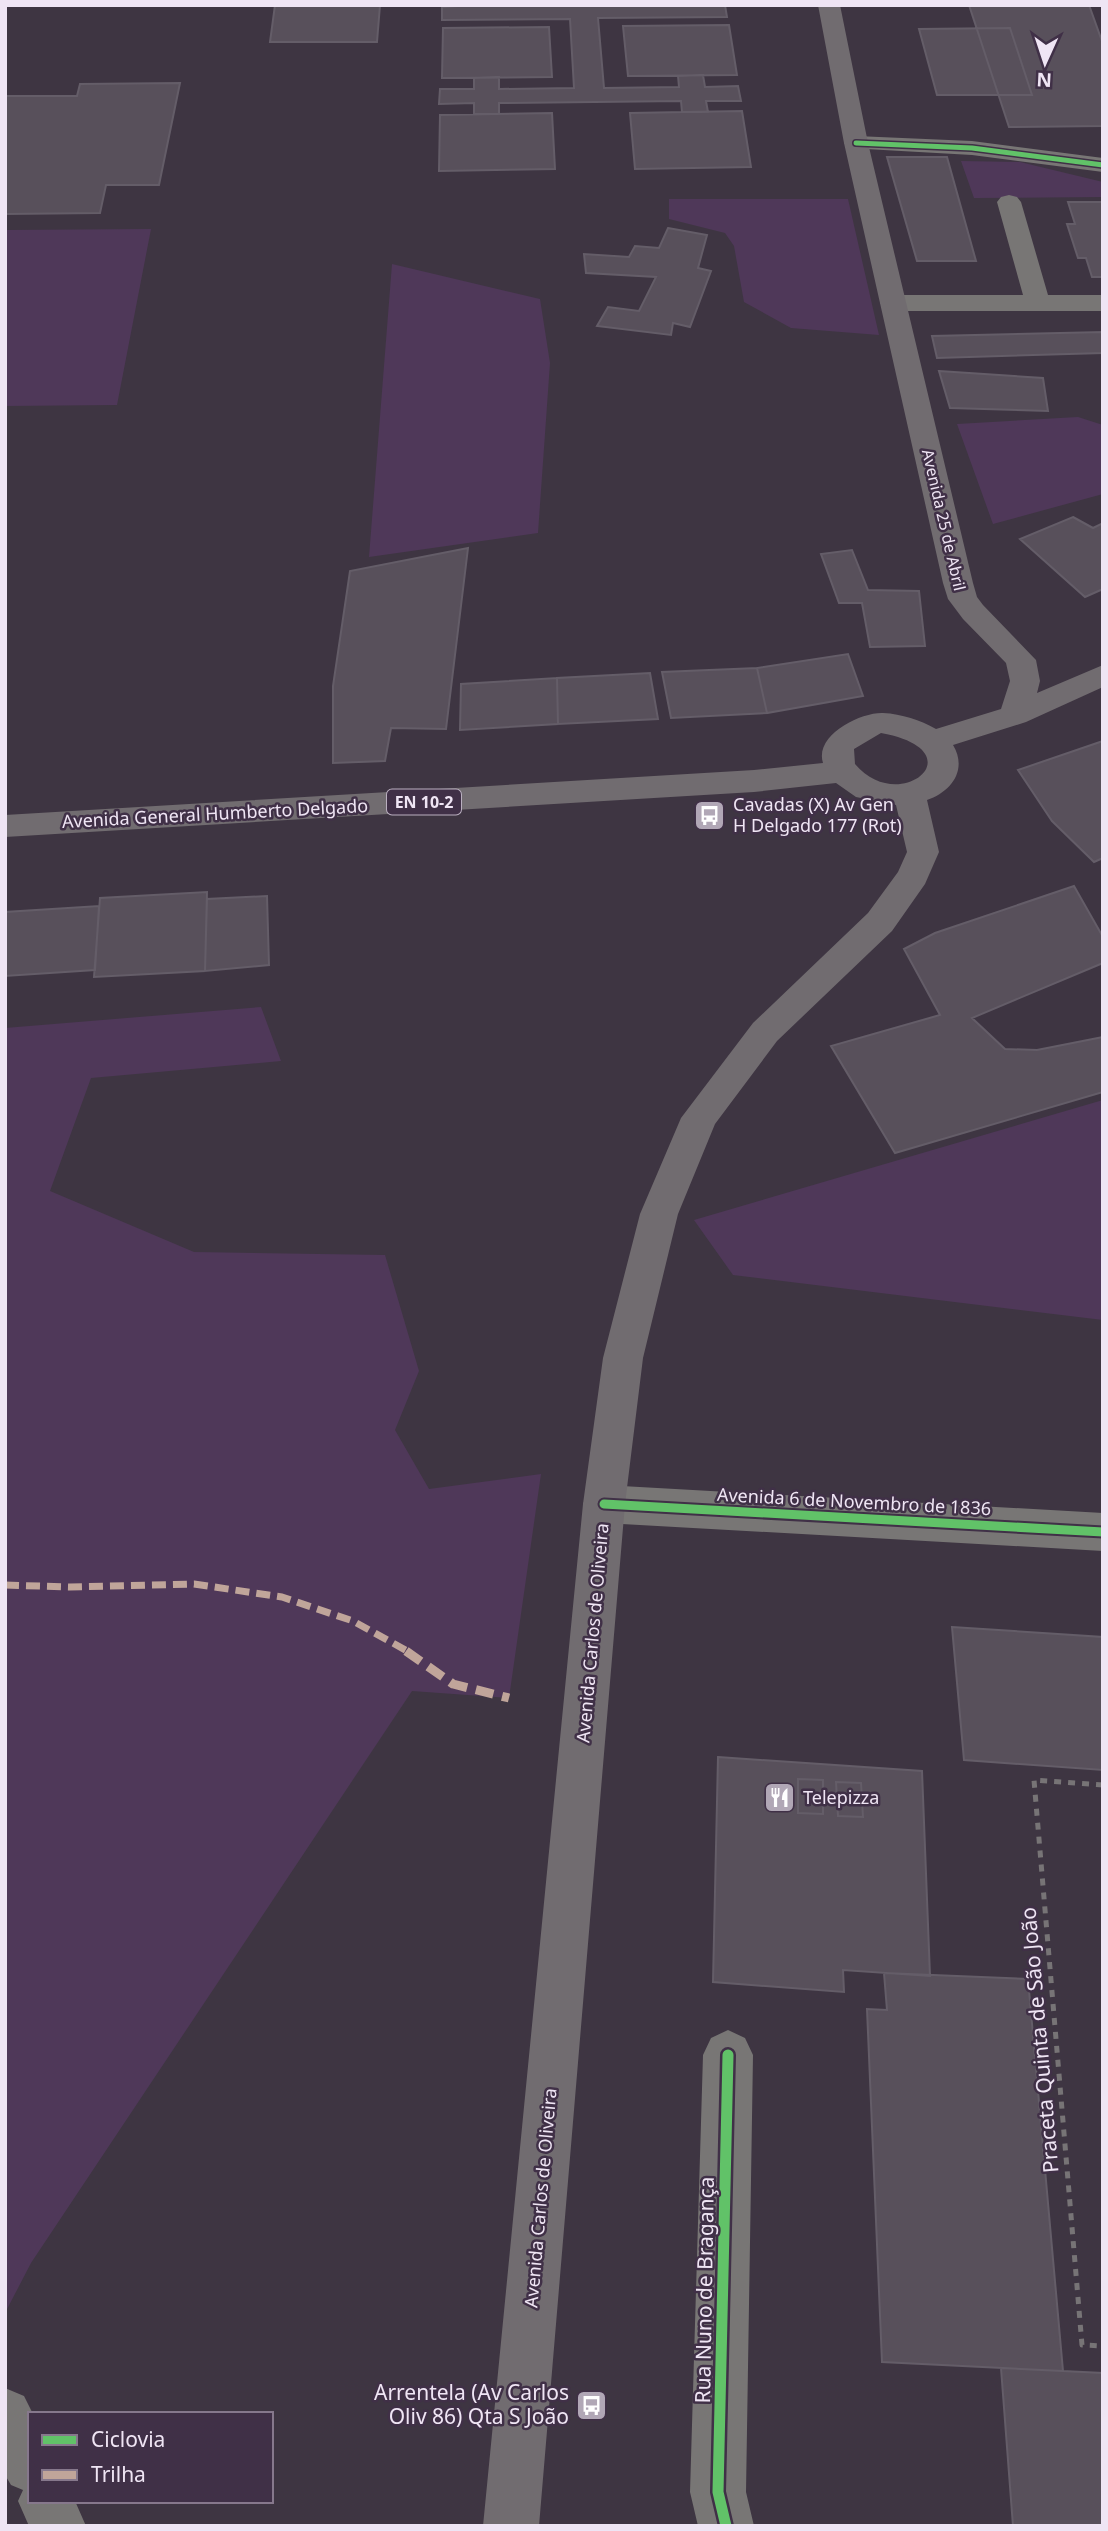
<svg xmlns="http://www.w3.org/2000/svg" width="1108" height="2531" font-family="'Noto Sans',sans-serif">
	<rect width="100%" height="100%" fill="#3e3542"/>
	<path fill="#4f3859" d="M961,161L1020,162L1103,182V197L974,198Z
		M669,199H848L879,335L791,328L744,302L734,246L725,233L669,219Z
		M151,229L117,405L5,406V230Z
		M392,264L540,299L550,363L538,533L369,557Z
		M1078,417L1103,425V494L993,524L957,424Z
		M261,1007L281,1061L91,1078L50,1191L194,1252L385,1255L419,1371L395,1430L429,1489L541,1474L509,1698L412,1691L31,2263L5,2313V1028Z
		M1103,1100V1320L733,1275L694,1220Z"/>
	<path fill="#58505b" stroke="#645d68" stroke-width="2" d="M275,5H380L377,42H270Z
		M475,5H725L727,17L598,18L604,88L679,87L678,76L703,75L705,87L738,86L741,101H706L708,112H682L681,101L499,103V114H474V103L439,104L440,89H474V78L499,77V89L574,88L570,19L442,20V7Z
		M969,5H1089L1103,44V126L1009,127Z
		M729,25L737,75L628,76L623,26Z
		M549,27L552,77L442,78L443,28Z
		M1010,28L1032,95H937L919,29Z
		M180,83L159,185H106L100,213L5,214V96H77L80,84Z
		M742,111L751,167L635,169L630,113Z
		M552,113L555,169L439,171L440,115Z
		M887,157H947L976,261H917Z
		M1068,202H1103V277H1092L1086,258H1078L1067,224H1075Z
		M668,228L707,235L698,268L711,271L690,327L673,323L671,335L597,326L608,307L639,311L656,277L586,273L584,254L629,257L635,246L659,248Z
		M1103,332V353L937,358L932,336Z
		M939,371L1043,378L1048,411L950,408Z
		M1073,517L1093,528L1103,523V589L1085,597L1020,539Z
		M468,548L446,729L391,728L385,761L333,763V686L350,571Z
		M852,550L868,590L919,591L925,646L870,647L862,603H839L821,554Z
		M848,654L863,696L767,713L757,668Z
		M757,668L767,713L671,718L662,672Z
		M650,673L658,719L558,724L557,678Z
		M557,678L558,724L460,730L461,684Z
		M1103,741V858L1094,862L1052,821L1018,770Z
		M1074,886L1103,937V963L972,1018L1005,1049L1037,1050L1103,1037V1092L895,1153L831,1046L940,1015L904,949L935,933Z
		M207,892L205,971L94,977L100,898Z
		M267,896L269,965L205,971L207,899Z
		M99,906L95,970L5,976V912Z
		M952,1627L1103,1637V1770L964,1760Z
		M718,1757L922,1771L930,1976L843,1970L844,1992L713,1982Z
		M798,1779L823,1780V1814L798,1813Z
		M836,1782L861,1783L863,1817L838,1816Z
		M884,1973L1028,1979L1063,2371L882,2362L867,2009L887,2010Z
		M1001,2368L1103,2373V2526H1013Z"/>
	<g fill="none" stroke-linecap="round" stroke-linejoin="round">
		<path stroke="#777476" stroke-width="5" stroke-dasharray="7 7" stroke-linecap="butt" d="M1103,1785L1034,1780L1082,2345L1103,2346"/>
		<path fill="#787675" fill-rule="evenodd" d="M856,136L972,141L1103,158V172L972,155L848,148L844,143L848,138Z
			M1009,195L1017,197L1021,202L1048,295H1103V311H893L884,308L880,303L884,298L893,295H1023L997,202L1001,197Z
			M604,1485L1103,1513V1551L604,1523L589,1517L583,1504L589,1491Z
			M728,2030L745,2038L753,2055L746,2492L754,2526H698L690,2492L703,2055L711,2038Z
			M5,2388L24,2396L33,2414H30V2501H75L86,2526H29L18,2501L23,2490L11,2485L5,2475Z"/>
		<path fill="#716c70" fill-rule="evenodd" d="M818,5H840L868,143L973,583L977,597L983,605L1036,660L1040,681L1037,693L1103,665V687L1026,722L953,745C968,770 951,792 927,800L939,852L925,884L892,931L777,1041L715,1124L678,1214L643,1358L625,1504L539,2526H483L583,1504L603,1358L640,1214L681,1118L753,1023L868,913L898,872L907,852L896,805L856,797L836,783L754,792L5,837V815L754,770L823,763C814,735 861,712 883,713C902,714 920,720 936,729L1001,709L1010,681L1006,663L963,619L948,599L943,583L844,143ZM881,733C979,751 899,817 855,764L854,749Z"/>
		<path stroke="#c0a59a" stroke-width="7" stroke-dasharray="14 7" stroke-linecap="butt" d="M5,1585L70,1587L194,1584L282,1597L353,1621L409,1652"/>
		<path stroke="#c0a59a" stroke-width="9" stroke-dasharray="18 9" stroke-linecap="butt" d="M406,1651L453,1684L509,1698"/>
		<defs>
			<path id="cycleway-far2" d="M856,143L972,148L1103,165"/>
			<path id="cycleway-far1" d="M604,1504L1103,1532"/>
			<path id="cycleway" d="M726,2526L718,2492L728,2055"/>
		</defs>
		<use href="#cycleway-far2" stroke="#403047" stroke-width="8"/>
		<use href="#cycleway-far1" stroke="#403047" stroke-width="13"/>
		<use href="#cycleway" stroke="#403047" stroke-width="16"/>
		<use href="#cycleway-far2" stroke="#61c268" stroke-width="5"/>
		<use href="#cycleway-far1" stroke="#61c268" stroke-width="9"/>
		<use href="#cycleway" stroke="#61c268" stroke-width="11"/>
	</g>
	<defs>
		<symbol id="bus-square" viewBox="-11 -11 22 22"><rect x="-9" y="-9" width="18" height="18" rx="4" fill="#b1a7b6" stroke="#403047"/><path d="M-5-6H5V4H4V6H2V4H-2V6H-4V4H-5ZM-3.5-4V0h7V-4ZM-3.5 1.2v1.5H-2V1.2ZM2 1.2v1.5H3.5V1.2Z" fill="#fff"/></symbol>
		<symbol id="restaurant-square" viewBox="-11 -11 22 22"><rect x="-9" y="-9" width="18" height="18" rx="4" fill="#b1a7b6" stroke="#403047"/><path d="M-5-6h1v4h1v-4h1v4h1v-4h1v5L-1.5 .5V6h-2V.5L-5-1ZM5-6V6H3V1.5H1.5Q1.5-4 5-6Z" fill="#fff"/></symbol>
	</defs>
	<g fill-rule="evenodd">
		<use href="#bus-square" x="692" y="798" width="35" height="35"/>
		<use href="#restaurant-square" x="762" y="1780" width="35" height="35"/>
		<use href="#bus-square" x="574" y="2388" width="35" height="35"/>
	</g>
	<g text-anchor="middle" stroke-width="5" stroke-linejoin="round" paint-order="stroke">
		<g font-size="16" fill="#efe5f4" stroke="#403047">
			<text transform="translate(944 520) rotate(77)" y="6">Avenida 25 de Abril</text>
		</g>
		<rect fill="#403047" stroke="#baafc0" stroke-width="2" x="387" y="789.5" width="74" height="25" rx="5"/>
		<g font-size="16" font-weight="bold" fill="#efe5f4">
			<text x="424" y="808">EN 10-2</text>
		</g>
		<g font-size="18" fill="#efe5f4" stroke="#403047" text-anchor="start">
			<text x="733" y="811">Cavadas (X) Av Gen<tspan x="733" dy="21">H Delgado 177 (Rot)</tspan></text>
			<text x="803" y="1804">Telepizza</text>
		</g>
		<g font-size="18" fill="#efe5f4" stroke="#403047">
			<text transform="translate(215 814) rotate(-3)" y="6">Avenida General Humberto Delgado</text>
			<text transform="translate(854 1502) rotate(3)" y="6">Avenida 6 de Novembro de 1836</text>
			<text transform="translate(593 1633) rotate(-85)" y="6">Avenida Carlos de Oliveira</text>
			<text transform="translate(541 2198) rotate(-85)" y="6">Avenida Carlos de Oliveira</text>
		</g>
		<g font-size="21" fill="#efe5f4" stroke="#403047">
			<text transform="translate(1040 2040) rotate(-95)" y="7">Praceta Quinta de São João</text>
			<text transform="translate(705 2290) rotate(-89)" y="7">Rua Nuno de Bragança</text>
		</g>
		<g font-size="21" fill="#efe5f4" stroke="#403047" text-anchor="end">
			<text x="569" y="2400">Arrentela (Av Carlos<tspan x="569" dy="24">Oliv 86) Qta S João</tspan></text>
		</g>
	</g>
	<rect width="1108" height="2531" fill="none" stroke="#efe5f4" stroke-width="14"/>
	<rect x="28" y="2412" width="245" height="91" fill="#403047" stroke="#86788c" stroke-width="2"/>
	<rect x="42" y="2435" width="35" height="10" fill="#61c268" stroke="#86788c" stroke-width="2"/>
	<text x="91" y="2447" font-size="21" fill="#efe5f4">Ciclovia</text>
	<rect x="42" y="2470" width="35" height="10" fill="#c0a59a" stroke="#86788c" stroke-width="2"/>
	<text x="91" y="2482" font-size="21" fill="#efe5f4">Trilha</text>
	<g transform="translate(1045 63) rotate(183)" stroke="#403047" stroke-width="5" paint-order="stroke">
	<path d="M0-5L12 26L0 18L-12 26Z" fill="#efe5f4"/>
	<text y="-10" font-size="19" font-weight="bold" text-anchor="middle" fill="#efe5f4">N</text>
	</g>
</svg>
